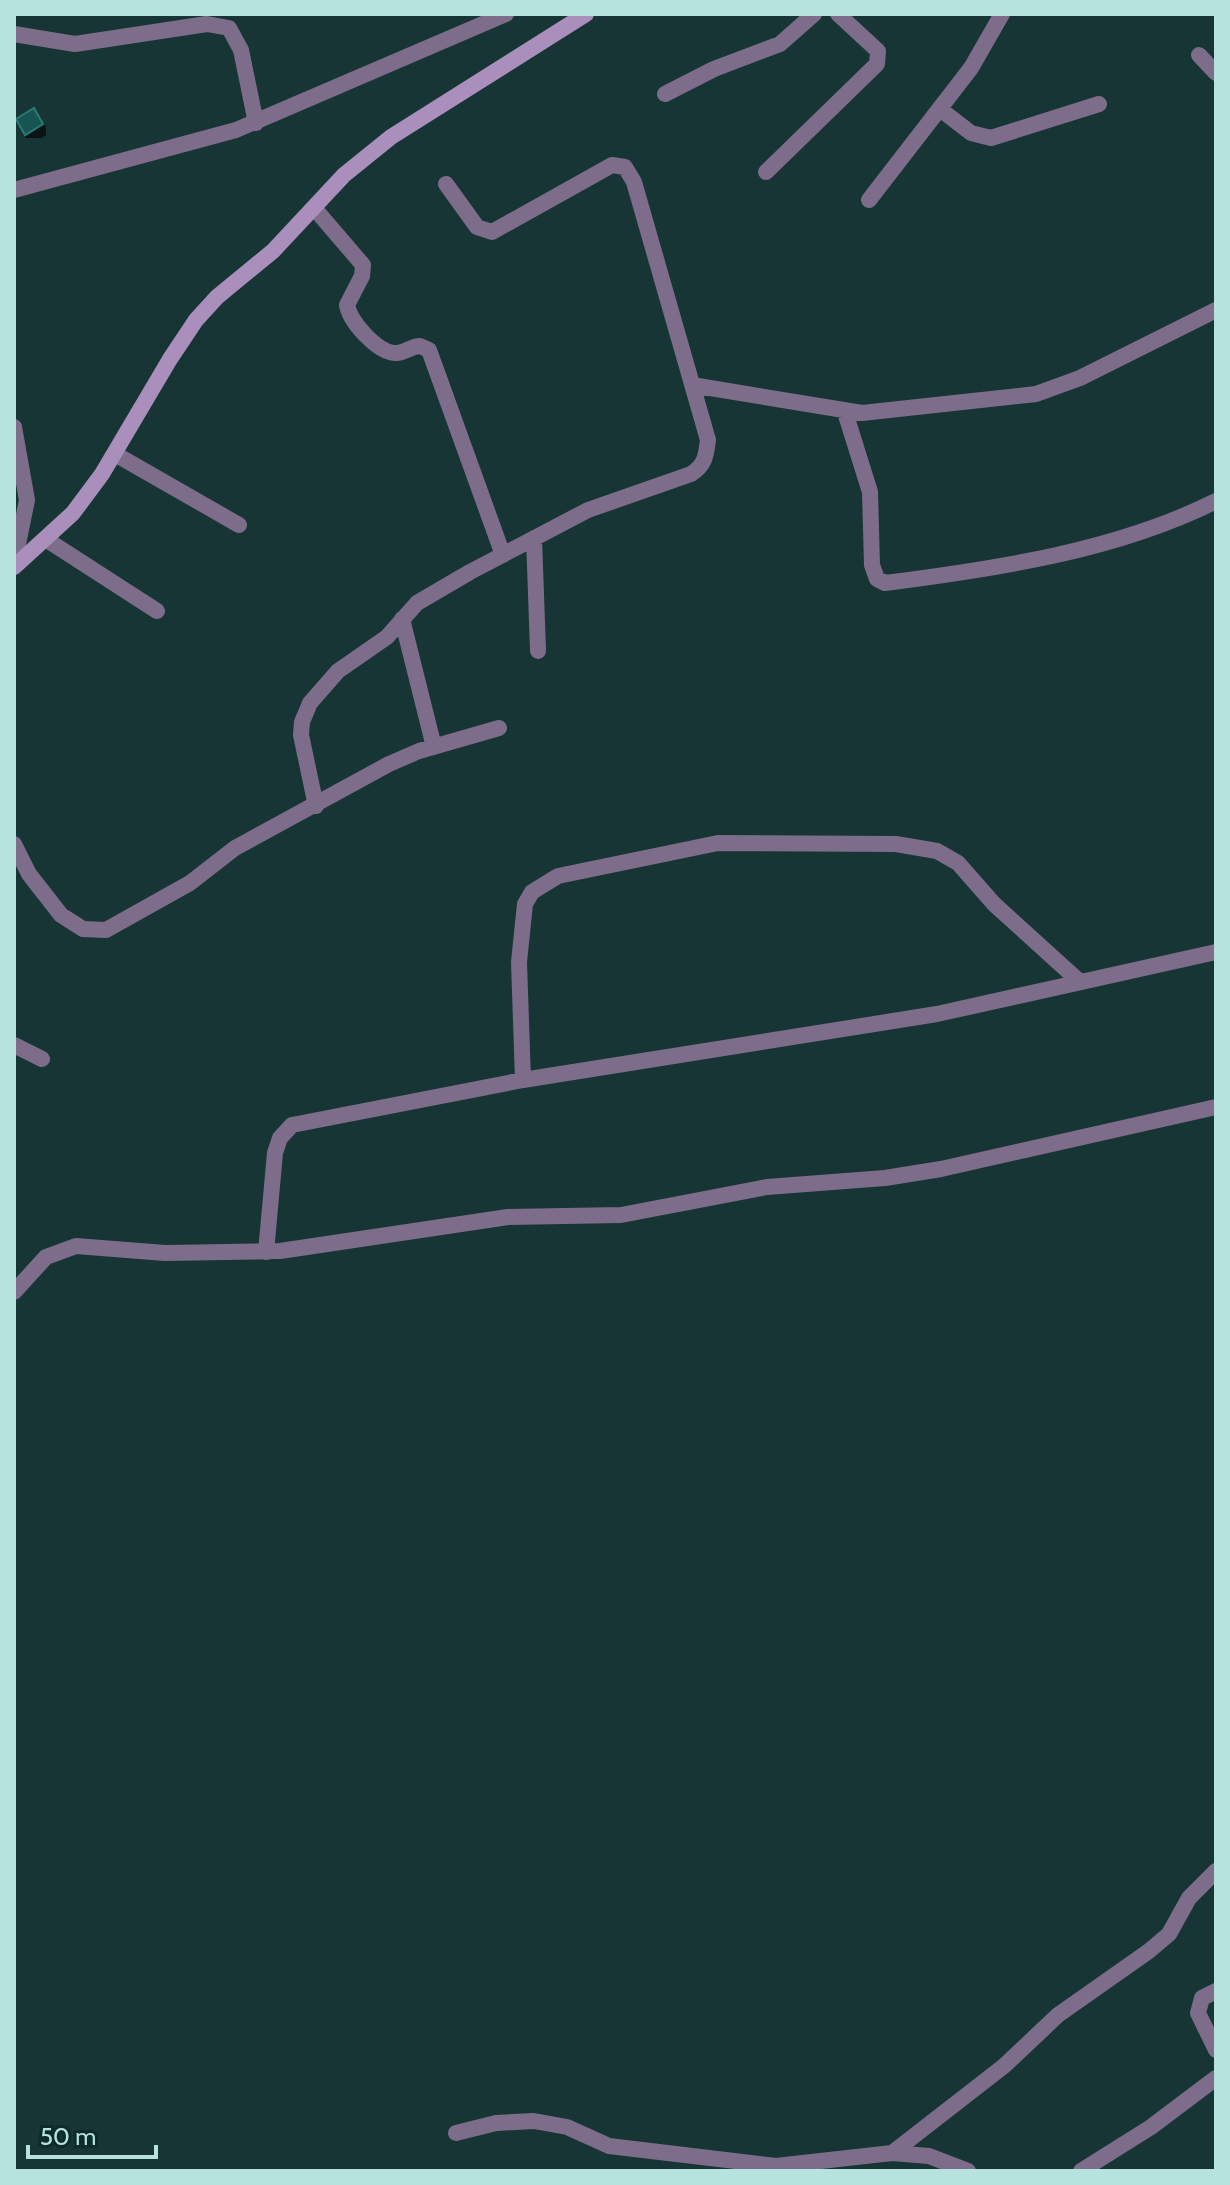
<svg xmlns="http://www.w3.org/2000/svg" width="1230" height="2185" font-family="Cabin,sans-serif">
	<defs>
		<filter id="shadow"><feDropShadow dx="5" dy="9" stdDeviation="0" flood-color="#0009"/></filter>
	</defs>
	<rect width="100%" height="100%" fill="#163534"/>
	<path fill="#145552" stroke="#2c7874" stroke-width="2" filter="url(#shadow)" d="M34,108L43,124L25,135L16,119Z"/>
	<g fill="none" stroke-linecap="round" stroke-linejoin="round">
		<path stroke="#7d6d8a" stroke-width="16" d="M14,34L75,44L207,24L229,28L241,50L256,123
			M1199,55L1216,73
			M665,94L714,69L780,44L814,14
			M940,109L971,133L991,138L1099,104
			M766,172L877,64L878,51L838,14
			M14,190L236,130L506,14
			M869,200L971,68L1002,14
			M315,209L363,265L362,276L347,305C350,322 377,352 395,353C404,354 411,346 420,346L429,350L503,555
			M692,385L862,413L1036,394L1080,378L1216,310
			M845,412L870,492L872,565L877,579L885,583C995,569 1116,551 1216,501
			M14,427L27,500L14,564
			M115,454L239,525
			M534,538L538,651
			M47,540L157,611
			M402,619L434,747
			M316,806L301,735L302,722L310,703L338,671L387,637L417,603L470,572L588,510L691,474C705,465 706,456 708,440L634,182L625,167L612,165L492,232L477,227L446,184
			M14,844L29,874L61,915L83,929L106,930L190,883L235,848L389,764L419,751L499,728
			M14,1045L42,1059
			M523,1080L519,962L525,904L532,892L558,876L718,843L896,844L937,851L958,863L994,904L1080,982
			M266,1252L275,1153L280,1138L292,1125L523,1080L937,1014L1216,952
			M14,1292L46,1257L76,1246L165,1253L280,1251L508,1217L621,1215L767,1187L885,1178L941,1169L1216,1107
			M1216,1991L1202,1998L1198,2013L1216,2050
			M456,2133L496,2123L534,2121L567,2127L609,2146L776,2166L892,2153L929,2156L968,2171
			M892,2153L1004,2066L1058,2015L1149,1951L1169,1934L1189,1898L1216,1871
			M1081,2171L1151,2127L1216,2078"/>
		<path stroke="#aa8fbd" stroke-width="16" d="M14,567L73,513L102,474L170,359L196,320L217,297L273,251L344,175L391,137L586,14"/>
	</g>
	<rect width="1230" height="2185" fill="none" stroke="#b7e3df" stroke-width="32"/>
	<path d="M28 2145v12h128v-12" fill="none" stroke="#b7e3df" stroke-width="4"/>
	<text x="40" y="2145" font-size="24" fill="#b7e3df" stroke="#0c2b2a" stroke-width="6" paint-order="stroke">50 m</text>
</svg>
